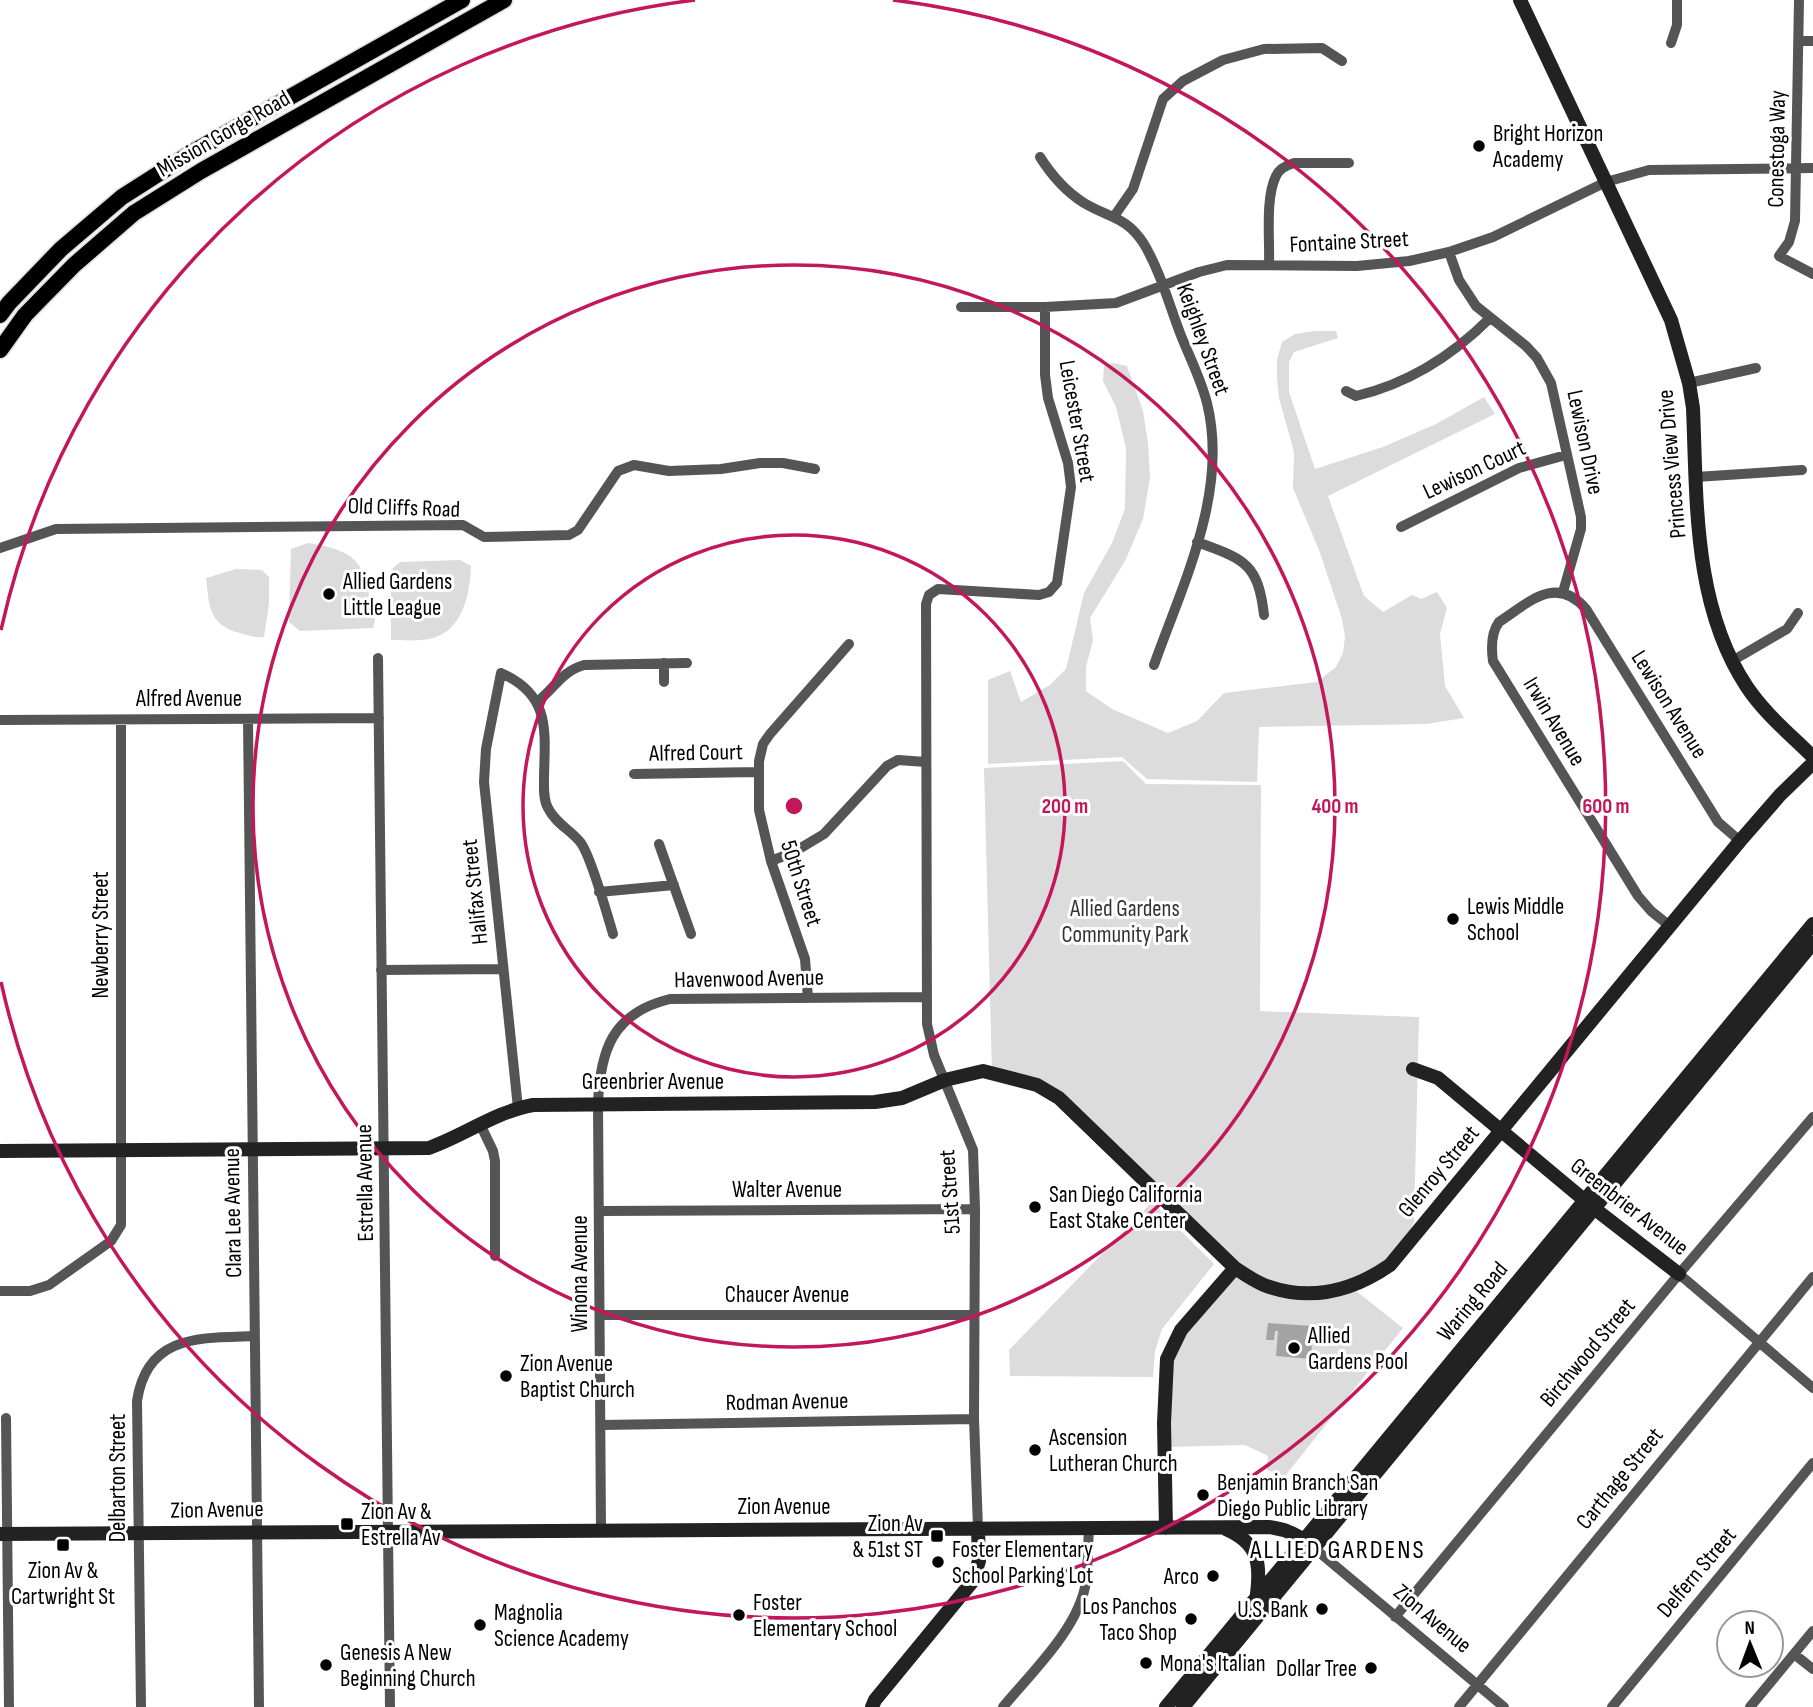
<svg xmlns="http://www.w3.org/2000/svg" width="1813" height="1707" font-family="'Sofia Sans Condensed',sans-serif">
	<rect width="100%" height="100%" fill="#fff"/>
	<path fill="#dcdcdc" d="M1315,331H1336L1338,338L1294,352L1289,362V392L1315,469L1383,447L1436,424L1484,397L1495,414L1328,496L1364,596L1383,612L1412,595L1421,599L1437,592L1447,608L1440,634L1445,686L1464,718L1426,724L1259,727L1257,782L1147,779L1122,757L988,764V680L1010,671L1021,702L1050,685L1066,669L1084,593L1112,543L1125,509L1126,448L1116,407L1103,381L1104,366L1114,363L1127,366L1143,411L1148,443L1150,478L1143,519L1125,561L1090,618L1093,640L1086,667V691L1112,709L1168,733L1197,721L1224,693L1317,682L1336,667L1343,653L1345,637L1342,619L1319,550L1293,488L1294,452L1279,398L1277,378V360L1282,342L1295,334Z
		M308,543C367,552 363,569 375,620L373,628L300,631L289,622L291,549Z
		M460,560L471,566C470,592 464,627 436,637C423,642 404,640 391,640V570L400,562Z
		M236,569L262,570L269,577V604L264,637C254,638 246,635 236,632C208,623 209,603 206,578Z
		M1123,761L1146,784L1261,785L1260,1011L1419,1017L1414,1222L1396,1258L1351,1287L1403,1328L1285,1476L1267,1470L1268,1456L1245,1445L1167,1447L1168,1356L1234,1268L1066,1105L992,1073L984,768Z
		M1152,1202L1214,1264L1162,1329L1155,1351L1153,1377L1010,1376L1009,1350Z"/>
	<path fill="#a3a3a3" d="M1268,1323L1313,1326L1311,1359L1276,1356L1278,1331H1275L1274,1340H1266Z"/>
	<g fill="none" stroke-linecap="round" stroke-linejoin="round">
		<defs>
			<path id="primary" d="M0,315L9,303L61,249L122,197L191,153L462,0
				M0,350L25,315L74,265L134,213L201,171L504,0"/>
		</defs>
		<use href="#primary" stroke="#dbdbdb" stroke-width="19"/>
		<path stroke="#555" stroke-width="10" d="M1799,0L1795,221L1789,242L1779,256L1813,274
			M1799,41H1813
			M1671,43L1677,25V0
			M1040,157C1052,176 1065,191 1084,203C1109,218 1126,216 1144,244C1160,271 1169,304 1180,333C1189,356 1201,379 1207,403C1229,492 1183,583 1154,665
			M1115,215L1133,189L1163,99L1183,81L1223,60L1264,49L1322,48L1342,61
			M1449,252L1459,280L1476,306L1526,346L1537,358L1551,383L1581,517V529L1563,592
			M1269,265C1270,240 1265,198 1276,176C1279,169 1287,165 1294,163H1349
			M961,307H1045L1116,303L1199,272L1227,265L1357,266L1409,261L1449,252L1493,237L1606,182L1649,170L1813,168
			M1689,383L1756,368
			M1346,391L1356,396C1407,384 1453,355 1490,318
			M1696,477L1802,470
			M1401,527L1519,468L1566,455
			M1197,542C1243,559 1258,562 1264,615
			M0,548L56,529L463,525L484,537L569,535L578,530L618,471L634,465L669,471L721,469L760,463H783L815,469
			M378,658L390,1707
			M1732,661L1787,629L1798,613
			M664,663V682
			M537,702C554,689 562,671 584,665L687,663
			M248,719L259,1707
			M0,720L379,718
			M634,774L758,772
			M659,844L691,934
			M771,861L794,852L824,834L887,766L898,760L926,762
			M599,892L674,885
			M1671,927L1651,911L1638,896L1493,661C1491,647 1491,633 1499,622C1528,603 1556,574 1586,609L1718,822L1740,841
			M381,970L503,969
			M808,998L805,959L771,861L759,810V761L763,744L770,734L849,644
			M518,1108L484,782L486,749L501,673C551,695 545,731 544,777C544,787 543,799 548,808C556,824 571,830 581,843C592,859 607,914 613,934
			M480,1124L493,1151L495,1161V1256
			M600,1211L975,1209
			M1679,1274L1813,1388
			M0,1291H30L49,1285L111,1241L121,1225V720
			M600,1315H975
			M6,1418L9,1707
			M601,1425L974,1419
			M978,1528L974,1419L975,1209L973,1150L934,1055L927,1024L926,604L929,595L938,589L1039,595L1049,592L1057,583L1071,487L1068,463L1048,398L1045,375V307
			M601,1529L598,1104C600,1051 612,1013 670,999L926,997
			M1314,1548L1504,1707
			M1395,1617L1679,1274L1813,1117
			M1794,1654L1813,1669
			M141,1707L137,1401C147,1334 201,1338 254,1336
			M1003,1707C1032,1672 1079,1628 1086,1582C1088,1564 1088,1545 1089,1527
			M1459,1707L1813,1277
			M1612,1707L1813,1463
			M1750,1707L1813,1631"/>
		<path stroke="#222" stroke-width="14" d="M1520,0L1671,320L1689,383L1693,408C1697,502 1693,606 1747,687C1765,714 1791,735 1813,757
			M1413,1069L1438,1078L1595,1209L1679,1274
			M0,1151L429,1148C465,1135 495,1112 533,1105L875,1102L902,1098L945,1080L983,1071L1037,1085L1059,1098L1235,1268C1244,1274 1254,1281 1264,1285C1309,1302 1351,1292 1390,1265L1740,841L1780,795L1813,763
			M1166,1528L1164,1423L1167,1359L1181,1330L1235,1268
			M1226,1529C1258,1543 1261,1562 1257,1594
			M0,1534L1269,1527C1287,1529 1301,1536 1314,1548
			M872,1707L875,1700L972,1582L979,1561L978,1528
			M1166,1707L1813,924
			M1183,1707L1813,943"/>
		<use href="#primary" stroke="#000" stroke-width="16"/>
	</g>
	<g fill="none" stroke="#c2185b" stroke-width="3.5">
		<circle cx="794" cy="806" r="271"/>
		<circle cx="794" cy="806" r="541"/>
		<path d="M1 630A812 812 0 0 1 695 0M893 0A812 812 0 1 1 1 982"/>
	</g>
	<g fill="#000" stroke="#fff" stroke-width="2.5">
		<circle cx="1479" cy="146" r="7"/>
		<circle cx="329" cy="594" r="7"/>
		<circle cx="1453" cy="919" r="7"/>
		<circle cx="1035" cy="1207" r="7"/>
		<circle cx="1294" cy="1348" r="7"/>
		<circle cx="506" cy="1376" r="7"/>
		<circle cx="1035" cy="1450" r="7"/>
		<circle cx="1203" cy="1495" r="7"/>
		<rect x="340" y="1517" width="14" height="14" rx="3.5"/>
		<rect x="930" y="1529" width="14" height="14" rx="3.5"/>
		<rect x="56" y="1538" width="14" height="14" rx="3.5"/>
		<circle cx="938" cy="1562" r="7"/>
		<circle cx="1213" cy="1576" r="7"/>
		<circle cx="1322" cy="1609" r="7"/>
		<circle cx="739" cy="1615" r="7"/>
		<circle cx="1191" cy="1619" r="7"/>
		<circle cx="480" cy="1625" r="7"/>
		<circle cx="1146" cy="1663" r="7"/>
		<circle cx="326" cy="1665" r="7"/>
		<circle cx="1371" cy="1668" r="7"/>
	</g>
	<g text-anchor="middle" stroke-width="6" stroke-linejoin="round" paint-order="stroke">
		<g font-size="23" fill="#000" stroke="#fff">
			<text transform="translate(223 133) rotate(-30)" y="8">Mission Gorge Road</text>
			<text transform="translate(1776 149) rotate(-89)" y="8">Conestoga Way</text>
			<text transform="translate(1349 241) rotate(-3)" y="8">Fontaine Street</text>
			<text transform="translate(1204 339) rotate(70)" y="8">Keighley Street</text>
			<text transform="translate(1078 421) rotate(80)" y="8">Leicester Street</text>
			<text transform="translate(1586 442) rotate(78)" y="8">Lewison Drive</text>
			<text transform="translate(1671 464) rotate(-95)" y="8">Princess View Drive</text>
			<text transform="translate(1474 469) rotate(-25)" y="8">Lewison Court</text>
			<text transform="translate(404 507) rotate(2)" y="8">Old Cliffs Road</text>
			<text x="189" y="706">Alfred Avenue</text>
			<text transform="translate(1670 704) rotate(58)" y="8">Lewison Avenue</text>
			<text transform="translate(1555 721) rotate(59)" y="8">Irwin Avenue</text>
			<text transform="translate(696 752) rotate(-1)" y="8">Alfred Court</text>
			<text transform="translate(802 883) rotate(72)" y="8">50th Street</text>
			<text transform="translate(474 892) rotate(-96)" y="8">Halifax Street</text>
			<text transform="translate(100 935) rotate(-90)" y="8">Newberry Street</text>
			<text transform="translate(749 978) rotate(-1)" y="8">Havenwood Avenue</text>
			<text x="653" y="1089">Greenbrier Avenue</text>
			<text transform="translate(1438 1171) rotate(-50)" y="8">Glenroy Street</text>
			<text transform="translate(364 1183) rotate(-91)" y="8">Estrella Avenue</text>
			<text x="787" y="1197">Walter Avenue</text>
			<text transform="translate(949 1192) rotate(-94)" y="8">51st Street</text>
			<text transform="translate(1630 1206) rotate(38)" y="8">Greenbrier Avenue</text>
			<text transform="translate(232 1213) rotate(-91)" y="8">Clara Lee Avenue</text>
			<text transform="translate(579 1274) rotate(-90)" y="8">Winona Avenue</text>
			<text x="787" y="1302">Chaucer Avenue</text>
			<text transform="translate(1472 1301) rotate(-50)" y="8">Waring Road</text>
			<text transform="translate(1587 1352) rotate(-50)" y="8">Birchwood Street</text>
			<text transform="translate(787 1401) rotate(-1)" y="8">Rodman Avenue</text>
			<text transform="translate(117 1478) rotate(-90)" y="8">Delbarton Street</text>
			<text transform="translate(1619 1478) rotate(-51)" y="8">Carthage Street</text>
			<text x="784" y="1514">Zion Avenue</text>
			<text transform="translate(217 1509) rotate(-1)" y="8">Zion Avenue</text>
			<text transform="translate(1696 1572) rotate(-50)" y="8">Delfern Street</text>
			<text transform="translate(1433 1618) rotate(40)" y="8">Zion Avenue</text>
		</g>
		<g font-size="23" fill="#000" stroke="#fff" text-anchor="start">
			<text x="1493" y="141">Bright Horizon<tspan x="1493" dy="26">Academy</tspan></text>
			<text x="343" y="589">Allied Gardens<tspan x="343" dy="26">Little League</tspan></text>
			<text x="1467" y="914">Lewis Middle<tspan x="1467" dy="26">School</tspan></text>
			<text x="1049" y="1202">San Diego California<tspan x="1049" dy="26">East Stake Center</tspan></text>
			<text x="1308" y="1343">Allied<tspan x="1308" dy="26">Gardens Pool</tspan></text>
			<text x="520" y="1371">Zion Avenue<tspan x="520" dy="26">Baptist Church</tspan></text>
			<text x="1049" y="1445">Ascension<tspan x="1049" dy="26">Lutheran Church</tspan></text>
			<text x="1217" y="1490">Benjamin Branch San<tspan x="1217" dy="26">Diego Public Library</tspan></text>
			<text x="361" y="1519">Zion Av &amp;<tspan x="361" dy="26">Estrella Av</tspan></text>
			<text x="923" y="1531" text-anchor="end">Zion Av<tspan x="923" dy="26">&amp; 51st ST</tspan></text>
			<text x="952" y="1557">Foster Elementary<tspan x="952" dy="26">School Parking Lot</tspan></text>
			<text x="63" y="1578" text-anchor="middle">Zion Av &amp;<tspan x="63" dy="26">Cartwright St</tspan></text>
			<text x="1199" y="1584" text-anchor="end">Arco</text>
			<text x="753" y="1610">Foster<tspan x="753" dy="26">Elementary School</tspan></text>
			<text x="1177" y="1614" text-anchor="end">Los Panchos<tspan x="1177" dy="26">Taco Shop</tspan></text>
			<text x="1308" y="1617" text-anchor="end">U.S. Bank</text>
			<text x="494" y="1620">Magnolia<tspan x="494" dy="26">Science Academy</tspan></text>
			<text x="340" y="1660">Genesis A New<tspan x="340" dy="26">Beginning Church</tspan></text>
			<text x="1160" y="1671">Mona's Italian</text>
			<text x="1357" y="1676" text-anchor="end">Dollar Tree</text>
		</g>
		<g font-size="23" fill="#333" stroke="#fff">
			<text x="1125" y="916">Allied Gardens<tspan x="1125" dy="26">Community Park</tspan></text>
		</g>
		<g font-size="26" letter-spacing="2" fill="#000" stroke="#fff">
			<text x="1338" y="1558">ALLIED GARDENS</text>
		</g>
	</g>
	<circle cx="794" cy="806" r="10" fill="#c2185b" stroke="#fff" stroke-width="3.5"/>
	<g font-size="21" text-anchor="middle" font-weight="bold" fill="#c2185b" stroke="#fff" stroke-width="6" stroke-linejoin="round" paint-order="stroke">
		<text x="1065" y="813">200 m</text>
		<text x="1335" y="813">400 m</text>
		<text x="1606" y="813">600 m</text>
	</g>
	<g transform="translate(1750 1644) rotate(359)"><circle r="33" fill="#ffffff" stroke="#999999" stroke-width="2"/>
	<path d="M0-5L12 26L0 18L-12 26Z" fill="#000000"/>
	<text y="-10" font-size="19" font-weight="bold" text-anchor="middle" fill="#000000">N</text>
	</g>
</svg>
